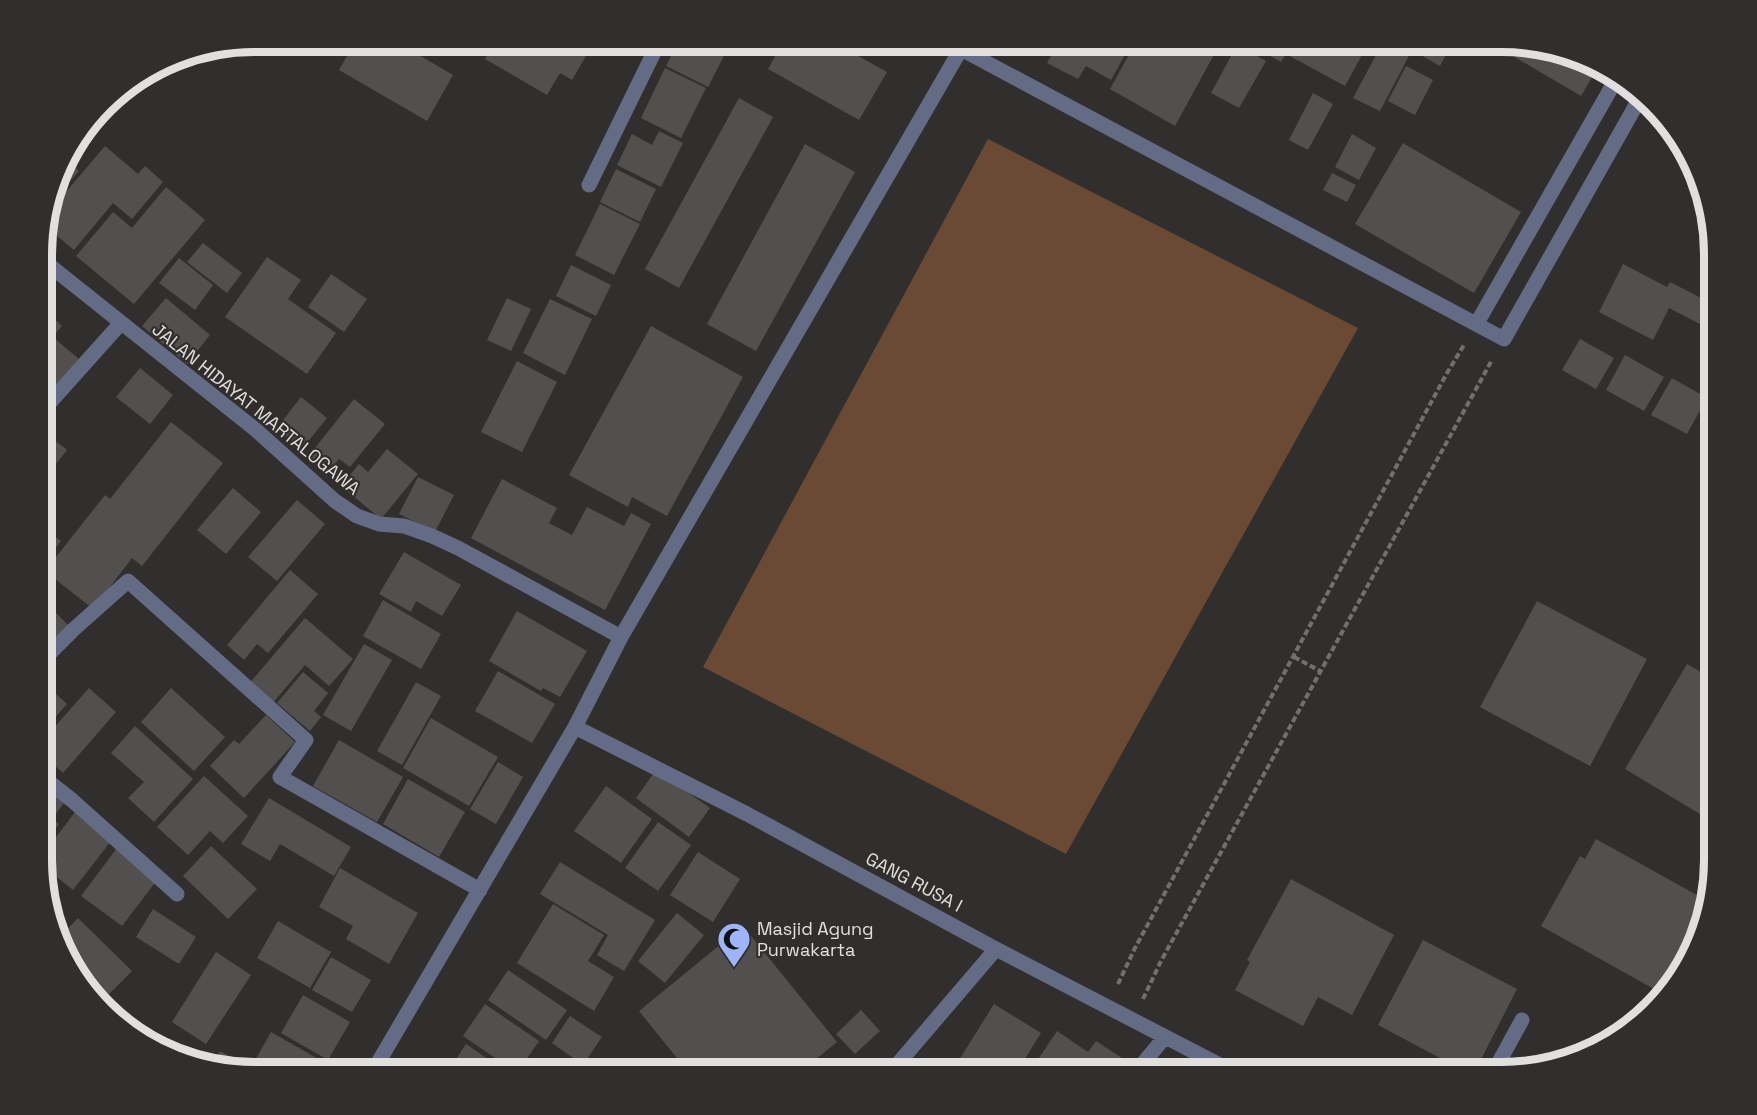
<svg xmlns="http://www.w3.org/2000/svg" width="1757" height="1115" font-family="'Space Grotesk',sans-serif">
	<rect width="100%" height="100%" fill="#312f2d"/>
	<path fill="#6a4a33" d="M988,139L1358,328L1066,854L703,667Z"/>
	<path fill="#52504e" d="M355,42H397L453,75L427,121L339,70Z
		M436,42H461L454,53Z
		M495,42H578L590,49L572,80L560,73L547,95L485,59Z
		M678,42H726L730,44L708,87L666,66Z
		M783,42H833L887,72L859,120L768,69Z
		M1043,42H1132L1111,80L1086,66L1078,79L1047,63L1055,49Z
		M1136,42H1199L1216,51L1175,126L1110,89Z
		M1246,42H1369L1345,86L1286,54L1281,62Z
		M1383,42H1449L1452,43L1440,66L1412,50L1380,111L1353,98Z
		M1489,42H1503L1558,49L1598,67L1581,96Z
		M1237,45L1266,61L1239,108L1211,93Z
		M1406,66L1433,80L1415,115L1388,101Z
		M665,68L706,88L681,138L641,118Z
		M1313,93L1333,104L1308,150L1289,140Z
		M739,98L773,117L679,288L645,269Z
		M659,131L683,143L661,187L617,165L632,134L652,145Z
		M1352,134L1376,148L1359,180L1335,167Z
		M1403,143L1521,212L1474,293L1355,224Z
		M805,144L855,172L756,351L707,324Z
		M105,146L138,174L145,166L163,182L132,219L113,203L74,250L44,225L48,213Z
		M65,159L79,171L50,205L64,160Z
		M616,169L656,189L640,222L600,202Z
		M1332,173L1356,185L1347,202L1323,190Z
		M166,187L205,220L134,304L76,256L113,212L132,228Z
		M600,204L640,224L614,275L575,255Z
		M203,243L242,273L227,293L187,262Z
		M267,257L301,280L288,299L336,333L307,374L225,317Z
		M179,258L213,285L195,310L159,283Z
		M1623,264L1667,287L1670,282L1715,305V332L1669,308L1653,340L1599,312Z
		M571,265L611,285L596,316L556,296Z
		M331,274L367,299L344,332L308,307Z
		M166,298L210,335L187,364L142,326Z
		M507,298L531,309L511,351L487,340Z
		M550,299L592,319L565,375L523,353Z
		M44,309L62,326L44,347Z
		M651,326L743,377L667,516L632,497L628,507L569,475Z
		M54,338L79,359L44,404V351Z
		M1580,339L1614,358L1596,389L1562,370Z
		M1625,355L1664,377L1644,411L1606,390Z
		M517,361L557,382L522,452L481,432Z
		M140,368L173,395L150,424L116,397Z
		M1672,378L1707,398L1687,434L1651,415Z
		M301,397L327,418L301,450L276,429Z
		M354,399L385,424L350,467L339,459L327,474L307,458Z
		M171,422L223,463L142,566L132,558L93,609L45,571L105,495L110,499Z
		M44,432L67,450L44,479Z
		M387,449L418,474L381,519L341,486L359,464L368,472Z
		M418,477L454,495L435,532L399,514Z
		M502,479L557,508L549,523L572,535L587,507L624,526L631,513L651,524L605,610L471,538Z
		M233,488L261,512L226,554L197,530Z
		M297,500L325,524L277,581L248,557Z
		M44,528L61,541L44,563Z
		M404,552L461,585L442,616L416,601L411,612L379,594Z
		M290,570L318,594L268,653L257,644L244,660L227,645Z
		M383,600L441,634L421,669L363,636Z
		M44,601L70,627L44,653Z
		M1537,601L1647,659L1590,766L1480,707Z
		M517,611L587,651L560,697L543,688L541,691L489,661Z
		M305,618L353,659L329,686L305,665L271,705L248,685Z
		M364,644L392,660L351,731L323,715Z
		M1687,664L1715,680V823L1625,769Z
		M498,671L555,704L532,743L475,711Z
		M303,672L328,693L314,711L321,717L310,731L277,703Z
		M416,682L441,696L402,765L377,751Z
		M44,683L67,704L44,730Z
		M89,688L116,712L63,773L44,756V739Z
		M171,688L225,737L194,771L141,722Z
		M266,715L295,742L244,798L210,766L234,740L239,744Z
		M431,718L498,757L469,806L403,768Z
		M135,726L193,779L154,822L128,798L144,782L111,753Z
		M339,740L403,777L377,822L313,786Z
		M498,762L523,777L496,824L470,809Z
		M656,770L710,808L689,837L636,798Z
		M204,776L248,816L223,843L210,831L188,855L157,827Z
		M408,779L465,812L439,857L383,824Z
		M44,783L66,800L52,819L59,824L44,844Z
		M606,786L652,819L621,863L574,831Z
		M269,798L351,847L334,876L280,844L270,861L241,844Z
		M75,812L111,841L73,890L44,867V853Z
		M658,822L691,845L658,891L625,868Z
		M1596,839L1706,900L1679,978L1663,994L1541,926L1580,856L1585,859Z
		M211,846L257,889L228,919L183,876Z
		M117,848L157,880L122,926L81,896Z
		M698,852L740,879L713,922L670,895Z
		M560,862L655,920L624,971L597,955L608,935L540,894Z
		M340,868L418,913L389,964L346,939L353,926L319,907Z
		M1291,879L1394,935L1352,1015L1318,997L1303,1026L1235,990L1250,962L1247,960Z
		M553,904L604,935L588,961L614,977L594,1011L517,963Z
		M153,909L196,937L179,964L136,937Z
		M677,913L704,935L665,983L638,961Z
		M78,918L132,971L102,1001L71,967L60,937Z
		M278,921L331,952L310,988L257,958Z
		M743,926L837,1042L799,1073H689L639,1011Z
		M1423,940L1517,989L1474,1073H1468L1378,1025Z
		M216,952L251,975L206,1044L172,1022Z
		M331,957L371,980L352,1012L312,990Z
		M508,970L567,1010L546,1040L488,1000Z
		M303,995L350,1022L328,1060L281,1033Z
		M485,1004L539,1041L517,1073L463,1036Z
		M994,1004L1041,1033L1016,1073H962L954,1068Z
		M861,1010L880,1031L855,1054L836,1034Z
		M570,1016L602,1037L583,1065L552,1043Z
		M1057,1031L1088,1052L1096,1041L1128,1062L1122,1073H1029Z
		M271,1032L334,1068L331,1073H269L253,1064Z
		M466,1044L508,1073H447Z
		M220,1051L259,1073L212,1066Z"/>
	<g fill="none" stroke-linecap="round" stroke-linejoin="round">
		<path stroke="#72706f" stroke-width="4" stroke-dasharray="6 3" stroke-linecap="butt" d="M1294,657L1320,671
			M1118,984L1135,948L1447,373L1464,345
			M1143,999L1161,961L1492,360"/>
		<path stroke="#646c85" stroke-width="15" d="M944,42L961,49L1504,339L1640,98
			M589,185L659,42
			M44,261L256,430L335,501L357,516L379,524L404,526L432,536L458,548L621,637
			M1477,323L1618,76
			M44,409L121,323
			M44,659L74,629L128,581L306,740L280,777L480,890
			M575,727L747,814L996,949L1235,1073
			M44,778L73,801L177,894
			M372,1073L575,727L621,637L965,42
			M890,1073L996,949
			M1135,1073L1165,1037
			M1493,1073L1522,1020"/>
	</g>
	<defs>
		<symbol id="mosque-pin" viewBox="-11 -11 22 30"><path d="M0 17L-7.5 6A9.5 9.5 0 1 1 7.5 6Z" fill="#9eb4fd" stroke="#312f2d"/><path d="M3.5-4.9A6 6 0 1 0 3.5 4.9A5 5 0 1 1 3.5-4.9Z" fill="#111"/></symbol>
	</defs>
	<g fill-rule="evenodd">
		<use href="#mosque-pin" x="715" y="920" width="38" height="52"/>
	</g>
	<g text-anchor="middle" stroke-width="4.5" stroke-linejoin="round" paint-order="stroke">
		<g font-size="18" fill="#e1e0df" stroke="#312f2d">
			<text transform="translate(256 409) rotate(39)" y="6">JALAN HIDAYAT MARTALOGAWA</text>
			<text transform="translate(914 882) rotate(28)" y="6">GANG RUSA I</text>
		</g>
		<g font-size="18" fill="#e1e0df" stroke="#312f2d" text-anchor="start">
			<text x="757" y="935">Masjid Agung<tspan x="757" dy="21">Purwakarta</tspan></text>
		</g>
	</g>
	<path d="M0 0H1757V1115H0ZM254 52H1502A202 202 0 0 1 1704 254V860A202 202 0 0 1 1502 1062H254A202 202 0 0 1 52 860V254A202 202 0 0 1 254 52Z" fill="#312f2d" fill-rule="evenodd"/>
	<path fill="none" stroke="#e1e0df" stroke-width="8" d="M254 52H1502A202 202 0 0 1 1704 254V860A202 202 0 0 1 1502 1062H254A202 202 0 0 1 52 860V254A202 202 0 0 1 254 52Z"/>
</svg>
